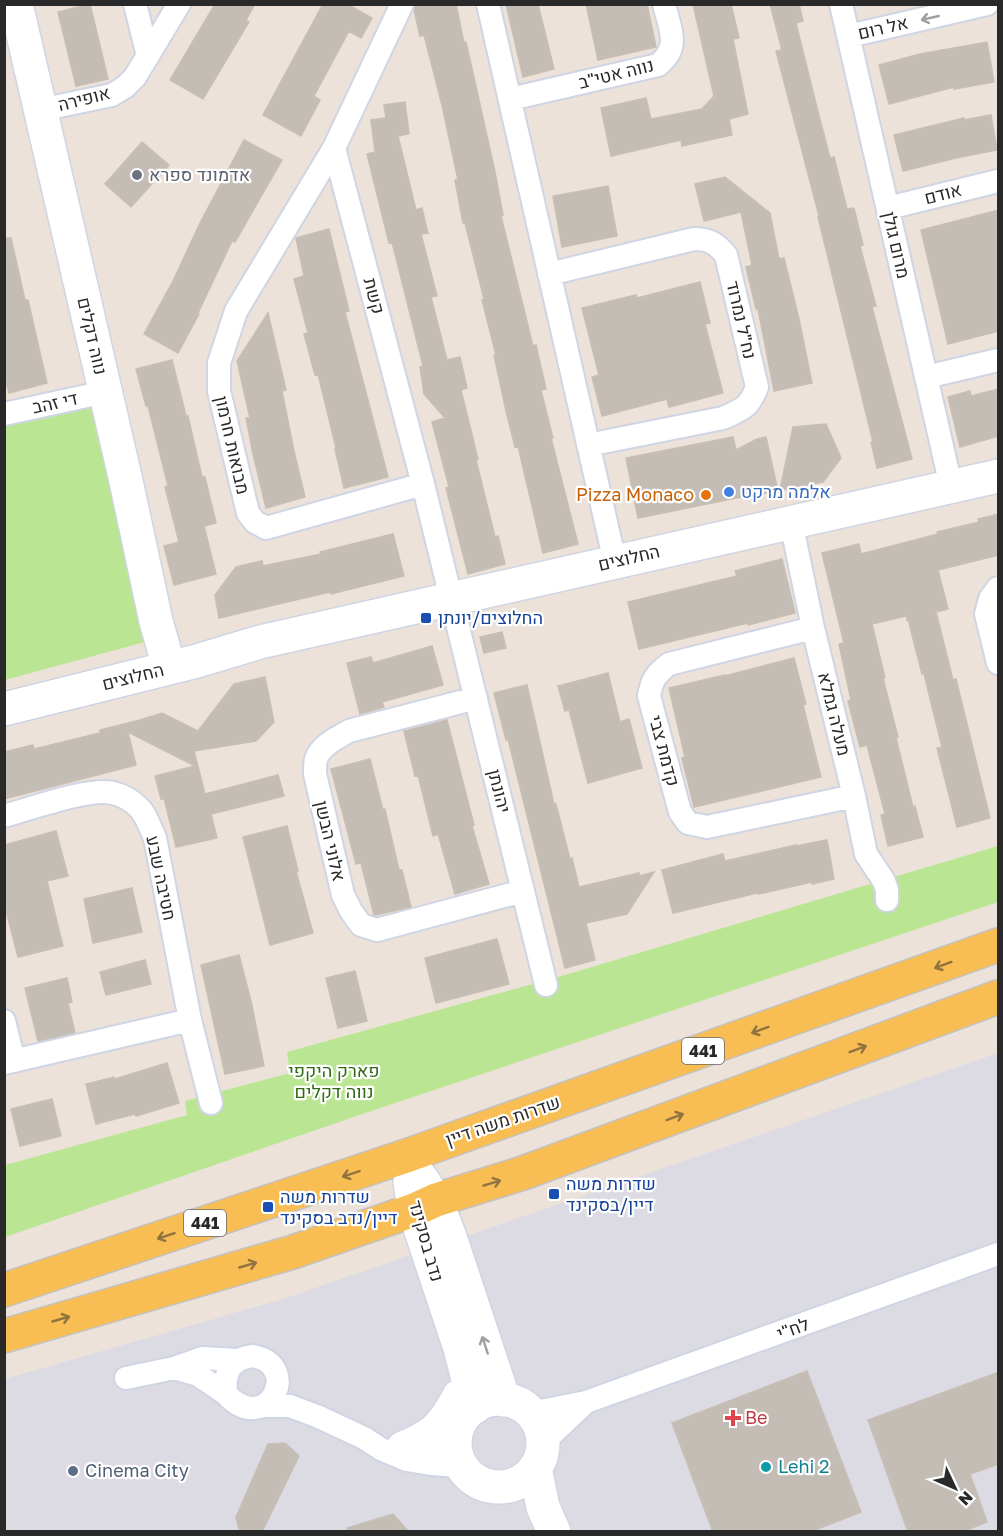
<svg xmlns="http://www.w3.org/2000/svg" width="1003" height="1536" font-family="'Golos Text',Heebo,sans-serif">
	<rect width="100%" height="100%" fill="#ece2da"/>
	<path fill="#dcdbe4" d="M998,1053V1531L5,1532V1379L283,1299Z"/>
	<path fill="#bae693" d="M96,403L145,642L5,680L4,425Z
		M998,846V902L383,1107L5,1237V1165L187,1115L185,1101L290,1073L287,1052L558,977Z"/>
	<path fill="#c4bdb6" stroke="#c8beb4" stroke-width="1.5" d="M90,4L108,79L76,86L58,12Z
		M215,4H255L246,20L249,22L203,99L170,80Z
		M323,4H347L372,18L361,38L349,31L314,96L320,100L301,136L263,115Z
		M415,4H456L464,43L466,42L475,82L495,172L503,215L501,216L533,346L536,345L546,389L541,390L553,438H551L578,544L543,553L518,446L515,447L506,411L494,355H496L482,300L484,299L465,223H463L455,180H458L442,105L424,35L420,36L414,10Z
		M506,4H538L554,69L523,77Z
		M586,4H647L656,47L598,60Z
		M693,4H731L739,38L733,39L748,114L729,119L732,135L682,146L681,140L611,156L601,108L646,98L651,119L702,109L714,96Z
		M770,4H799L803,21L796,23L815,100L830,158L834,157L847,209L854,208L863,245L860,246L876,306L872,307L912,459L877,468L871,442H873L818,217L819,216L776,51L782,50Z
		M987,42L994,82L954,89V87L889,104L879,65L920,54Z
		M405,102L409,134L398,136L416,210L422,208L428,233L421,234L437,296L431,297L447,360L460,357L467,388L461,390L478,459L476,460L495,537L498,536L505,564L468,574L446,488L449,487L432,422L445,418L424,394L420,367L423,366L392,242L389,243L367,154L375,152L371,120L386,118L384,105Z
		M991,115L997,150L956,158L903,171L894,135L964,118V120Z
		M244,140L282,160L235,242L232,241L198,313L199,314L178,353L144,334L173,281L200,223Z
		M142,142L169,165L131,207L105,184Z
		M725,177L770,213L779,259L784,258L799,319L812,383L774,391L758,309H756L746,267L752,265L741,212L704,221L695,184Z
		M608,186L617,236L562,247L553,196Z
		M999,210V331L948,344L921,230Z
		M329,229L349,311L345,312L388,477L344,488L335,449L336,448L318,374L315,375L304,334L308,333L294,279L304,276L296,238Z
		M4,238H11L25,300H28L47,383L9,393L4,374Z
		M700,282L710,323L705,324L723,393L669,407L667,399L602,416L592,377L599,375L582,308L636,295L637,298Z
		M268,313L286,390L282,391L294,451L305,497L266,508L253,454L246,418H250L237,361Z
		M172,360L186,416H188L202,477H205L216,523L204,526L216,574L174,585L164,546L179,542L165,487L168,486L148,406H146L136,369Z
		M999,389V436L960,447L948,397L970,391L971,396Z
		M826,424L841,458L823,482L780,490L793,427Z
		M733,437L736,450L757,439L766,437L778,491L761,494V493L638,518L626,458Z
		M999,514V555L938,570L948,609L936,612L953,680L956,679L990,818L957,827L937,748L942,747L924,674H922L908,619L907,620L906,616L872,624L885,678H883L898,737L896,738L913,807L915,806L923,837L888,846L881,815L885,814L867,745L860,747L848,701L851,700L839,644L844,643L822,553L859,544L861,554L938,534L937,532L979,522L978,519Z
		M393,534L404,576L331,594L330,592L219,618L215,595L236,567L262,561L263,566L282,562L321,554L320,552Z
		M782,559L795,613L748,625V623L639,649L628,602L737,576L735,571Z
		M502,632L506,648L484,653L480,637Z
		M432,646L443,685L382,702L384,707L360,714L347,663L371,657L373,663Z
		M794,658L806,704L803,705L821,777L694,807L682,758L685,757L669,688L725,675V676Z
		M608,673L620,722L629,719L642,768L588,783L569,710L565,711L558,686Z
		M265,677L274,722L256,741L194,751L205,794L278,775L284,796L211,814L217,838L176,847L164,798L161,799L155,776L195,766L128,732L136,765L4,799V752L33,745L34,749L100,733V730L140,720L162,713L198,731L234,684Z
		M527,685L554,804H556L570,859L572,858L579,887L639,873V876L654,872L627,914L586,923L595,960L565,968L508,739L506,740L494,693Z
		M447,720L474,825L472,826L489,884L455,894L438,834L433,836L418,775L415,776L404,731Z
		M370,759L383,810L385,809L399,870H402L411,907L376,915H374L361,863L356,864L331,769Z
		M287,826L298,871H296L313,933L270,945L243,837Z
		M56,831L68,876L47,881L63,946L18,957L4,903V845Z
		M827,840L834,879L812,884V882L758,894L757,893L673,913L662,870L723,854L725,861L796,845V846Z
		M132,888L142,932L93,943L84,899Z
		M497,939L509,984L436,1003L425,958Z
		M239,955L251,1001L264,1066L225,1074L201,965Z
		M145,960L151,984L106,995L100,972Z
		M355,971L367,1021L338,1028L326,978Z
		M67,978L72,1002L68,1003L75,1033L38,1041L25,988Z
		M167,1063L179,1103L136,1116L135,1114L96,1124L86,1084L114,1077L115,1079Z
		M52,1099L61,1136L20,1146L11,1109Z
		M807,1371L861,1512L810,1532H713L672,1423Z
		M999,1372V1464L970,1474L987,1522L962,1532H908L868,1420Z
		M285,1443L299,1456L262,1532H251L239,1529L236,1517L268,1444Z
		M393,1514L409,1532H348L347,1528Z"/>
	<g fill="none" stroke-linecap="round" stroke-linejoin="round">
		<defs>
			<path id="street" d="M135,4L148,56
				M402,4L334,148L423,484L546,985
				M488,4L615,562
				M841,4L951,486
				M849,36L987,4
				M510,99L658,65C681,47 670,29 664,4
				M40,110L112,95L125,87L135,77L179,4
				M334,148L236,311L219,363V391L248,513L255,522L266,528L423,484
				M888,208L998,181
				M549,274L694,239C709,239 716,243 726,255L757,387C749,408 743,409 723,418L588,445
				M926,377L998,360
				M4,414L105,392
				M791,522L813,628L854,796L866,854L884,881L887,890V900
				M998,588L990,599L986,614L998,663
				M813,628L669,664C656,674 652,679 649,696L680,812L688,823L707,827L854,796
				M476,698L349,731C337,738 321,745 316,759C315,763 315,769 315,774L343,895L351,911L361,925L377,930L523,891
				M4,816C30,809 90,787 113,793C121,795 131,800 137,806C146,813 150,828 155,838L190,1020L211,1103
				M4,1021L14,1061
				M4,1063L190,1020
				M253,1356C304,1366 266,1438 226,1394C224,1372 230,1359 253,1356Z
				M174,1368L198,1375L226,1394
				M126,1378L174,1368L202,1358L237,1360
				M263,1406H290L319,1417L364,1438L381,1449L407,1460L431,1464L461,1466
				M524,1408L541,1411L586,1402L998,1254
				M542,1447L550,1436L586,1402
				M412,1449C434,1452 437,1454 455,1439"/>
			<path id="secondary" d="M16,4L126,481L156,621L169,667
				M4,709L197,661L260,642L998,476
				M406,1156L436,1200L450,1237L504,1400
				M410,1182L414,1210L460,1348L475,1407
				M455 1443a44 44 0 1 1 88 0a44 44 0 1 1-88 0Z
				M403,1448C435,1435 443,1426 459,1396
				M535,1468L543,1507L554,1532"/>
			<path id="primary" d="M4,1290L406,1156L998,945
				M4,1336L293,1252L414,1210L436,1200L523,1173L998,997"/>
		</defs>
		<use href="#street" stroke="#cfd5e3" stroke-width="26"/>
		<use href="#secondary" stroke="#cfd5e3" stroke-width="36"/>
		<use href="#primary" stroke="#c3c3c3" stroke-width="36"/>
		<use href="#street" stroke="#fff" stroke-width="22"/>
		<use href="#secondary" stroke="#fff" stroke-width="33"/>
		<use href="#primary" stroke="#f8bd53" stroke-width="33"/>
	</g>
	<defs><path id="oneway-shaft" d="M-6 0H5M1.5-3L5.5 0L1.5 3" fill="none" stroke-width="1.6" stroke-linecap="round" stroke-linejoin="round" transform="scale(1.5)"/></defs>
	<g stroke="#9f9f9f">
		<use href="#oneway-shaft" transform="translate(930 18) rotate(167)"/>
		<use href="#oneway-shaft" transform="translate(485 1345) rotate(-108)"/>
	</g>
	<g stroke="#90733e">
		<use href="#oneway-shaft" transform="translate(943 965) rotate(160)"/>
		<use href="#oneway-shaft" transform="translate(760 1030) rotate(160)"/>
		<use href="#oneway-shaft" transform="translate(858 1049) rotate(-20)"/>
		<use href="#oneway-shaft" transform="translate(675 1117) rotate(-20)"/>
		<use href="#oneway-shaft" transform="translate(351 1174) rotate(162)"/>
		<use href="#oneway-shaft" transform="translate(492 1183) rotate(-17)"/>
		<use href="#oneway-shaft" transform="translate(166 1236) rotate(162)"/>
		<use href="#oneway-shaft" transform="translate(248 1265) rotate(-16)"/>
		<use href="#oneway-shaft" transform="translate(61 1319) rotate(-16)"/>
	</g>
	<circle fill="#6b7280" stroke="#fff" stroke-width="2" cx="137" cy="175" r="6"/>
	<circle fill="#3f7fe0" stroke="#fff" stroke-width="2" cx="729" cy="492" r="6"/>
	<circle fill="#e8710a" stroke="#fff" stroke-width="2" cx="706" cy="495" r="6"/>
	<g fill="#1a4fb4" stroke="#fff" stroke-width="2">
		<rect x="420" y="612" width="12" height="12" rx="3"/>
		<rect x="548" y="1188" width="12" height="12" rx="3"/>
		<rect x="262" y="1201" width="12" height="12" rx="3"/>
	</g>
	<path fill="#e0444e" stroke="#fff" stroke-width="2" d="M730 1409h6v6h6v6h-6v6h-6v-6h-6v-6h6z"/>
	<circle fill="#0f9aa8" stroke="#fff" stroke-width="2" cx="766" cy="1467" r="6"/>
	<circle fill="#5c6f8a" stroke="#fff" stroke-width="2" cx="73" cy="1471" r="6"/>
	<g text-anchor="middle" stroke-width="4.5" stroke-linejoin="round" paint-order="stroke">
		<g fill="#fff" stroke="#696969" stroke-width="1.5">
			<rect x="682" y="1038" width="42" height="26" rx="4.5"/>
			<rect x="184" y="1210" width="42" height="26" rx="4.5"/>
		</g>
		<g font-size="16" font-weight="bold" fill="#292929">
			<text x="703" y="1057">441</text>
			<text x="205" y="1229">441</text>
		</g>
		<g font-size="18" fill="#292929" stroke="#fff">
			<text transform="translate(883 28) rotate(-13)" y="6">אל רום</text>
			<text transform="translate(616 74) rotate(-14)" y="6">נווה אטי"ב</text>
			<text transform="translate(84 99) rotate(-14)" y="6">אופירה</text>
			<text transform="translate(943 194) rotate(-14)" y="6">אודם</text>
			<text transform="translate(896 245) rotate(77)" y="6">מרום גולן</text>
			<text transform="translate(374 296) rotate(75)" y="6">קשת</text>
			<text transform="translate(741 320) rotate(77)" y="6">נח"ל נמרוד</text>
			<text transform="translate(92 336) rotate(77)" y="6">נווה דקלים</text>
			<text transform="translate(55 403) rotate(-12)" y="6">די זהב</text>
			<text transform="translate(232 445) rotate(77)" y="6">מבואות חרמון</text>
			<text transform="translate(629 558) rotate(-13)" y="6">החלוצים</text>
			<text transform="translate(133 677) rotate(-14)" y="6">החלוצים</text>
			<text transform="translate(834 714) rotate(76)" y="6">מעלה גמלא</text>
			<text transform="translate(664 751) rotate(75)" y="6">קדמת צבי</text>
			<text transform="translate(499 791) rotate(76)" y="6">יהונתן</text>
			<text transform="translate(330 841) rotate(77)" y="6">אלוני הבשן</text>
			<text transform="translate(161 878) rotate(78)" y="6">חטיבה שבע</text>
			<text transform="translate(503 1121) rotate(-19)" y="6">שדרות משה דיין</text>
			<text transform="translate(426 1241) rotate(74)" y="6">נדב בסקינד</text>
			<text transform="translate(793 1329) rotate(-20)" y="6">לח"י</text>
		</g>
		<g font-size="18" fill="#5b616d" stroke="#fff" text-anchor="start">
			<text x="149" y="181">אדמונד ספרא</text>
		</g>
		<g font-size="18" fill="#366cbe" stroke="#fff" text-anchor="start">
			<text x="741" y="498">אלמה מרקט</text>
		</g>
		<g font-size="18" fill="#c56008" stroke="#fff" text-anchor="end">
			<text x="694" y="501">Pizza Monaco</text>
		</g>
		<g font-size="18" fill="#164399" stroke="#fff" text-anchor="start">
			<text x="438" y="624">החלוצים/יונתן</text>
			<text x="566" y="1190">שדרות משה<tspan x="566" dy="21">דיין/בסקינד</tspan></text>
			<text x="280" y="1203">שדרות משה<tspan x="280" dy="21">דיין/נדב בסקינד</tspan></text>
		</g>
		<g font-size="18" fill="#326a16" stroke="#fff">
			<text x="334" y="1077">פארק היקפי<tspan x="334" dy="21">נווה דקלים</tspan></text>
		</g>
		<g font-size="18" fill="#be3a42" stroke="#fff" text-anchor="start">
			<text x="745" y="1424">Be</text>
		</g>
		<g font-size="18" fill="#0d838f" stroke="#fff" text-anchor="start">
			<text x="778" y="1473">Lehi 2</text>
		</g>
		<g font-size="18" fill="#4e5e75" stroke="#fff" text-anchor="start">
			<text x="85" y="1477">Cinema City</text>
		</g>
	</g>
	<rect width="1003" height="1536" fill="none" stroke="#292929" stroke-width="12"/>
	<g transform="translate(955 1488) rotate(134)" stroke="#ffffff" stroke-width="4.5" paint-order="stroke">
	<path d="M0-4.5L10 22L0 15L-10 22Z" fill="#292929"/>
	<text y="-9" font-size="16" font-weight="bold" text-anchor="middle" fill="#292929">N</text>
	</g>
</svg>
